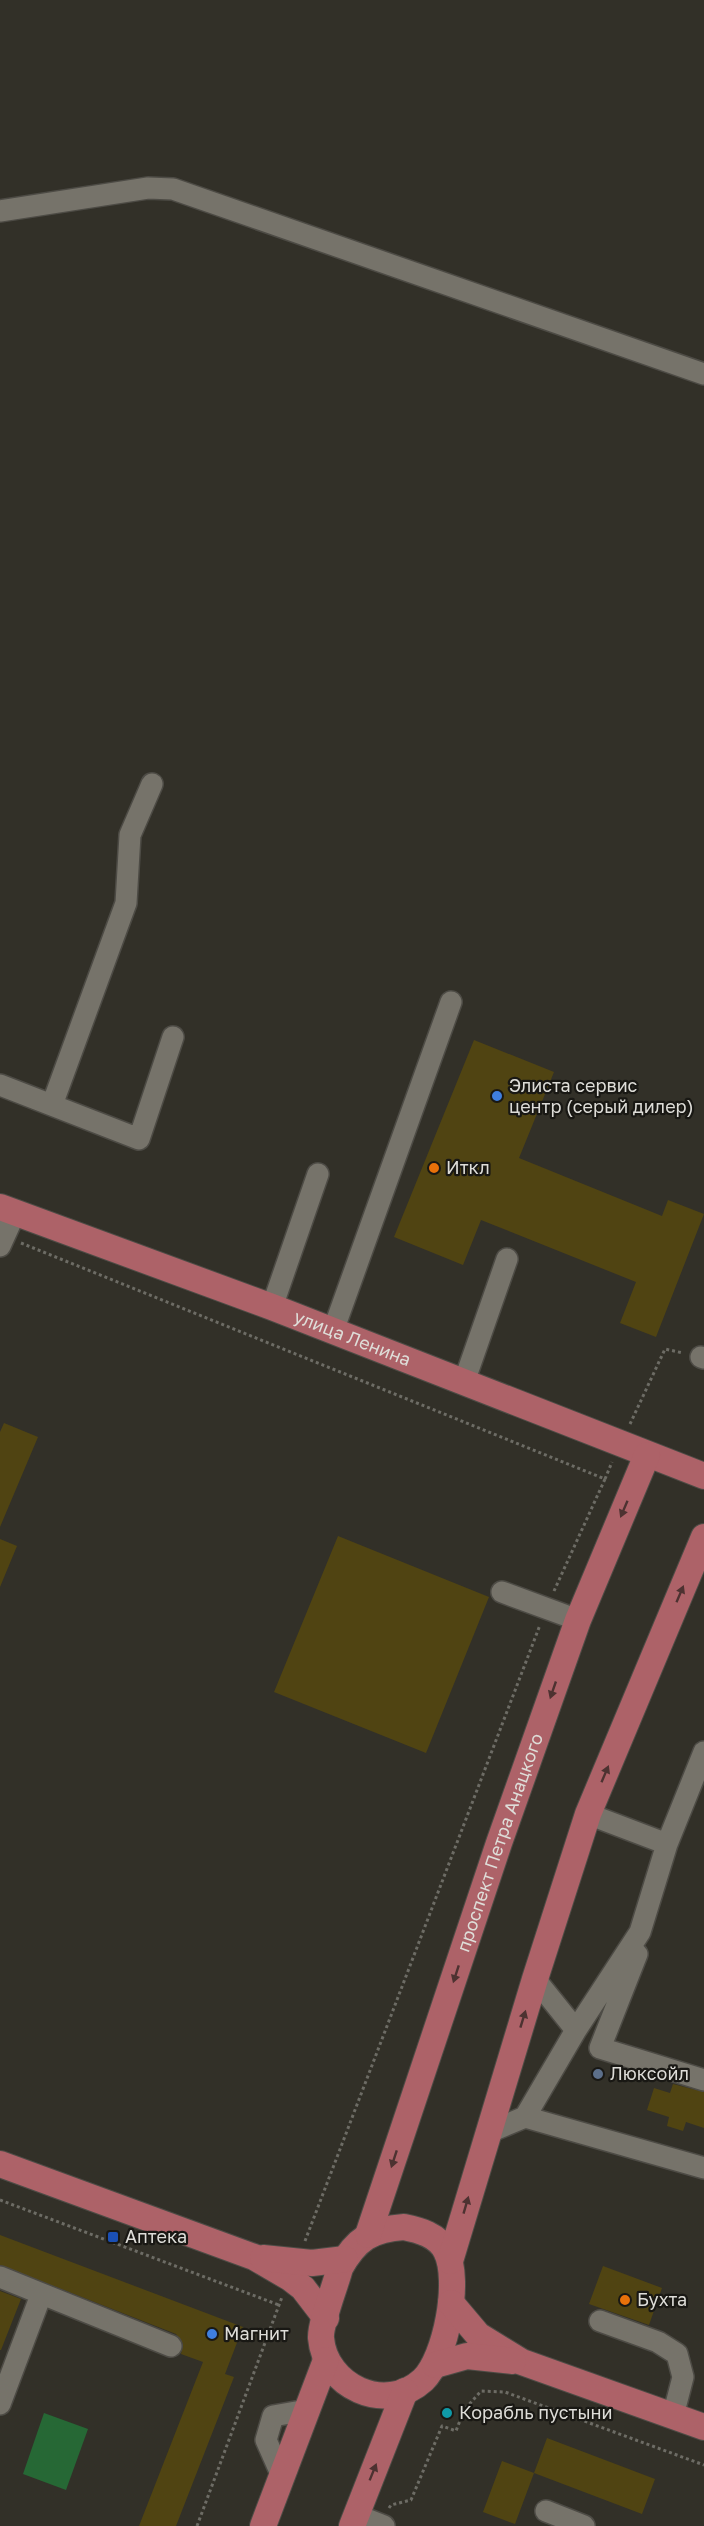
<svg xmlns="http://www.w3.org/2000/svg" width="704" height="2526" font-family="'Golos Text',sans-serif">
	<rect width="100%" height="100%" fill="#323028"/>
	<path fill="#266835" d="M44,2413L88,2429L66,2490L23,2474Z"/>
	<path fill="#504412" d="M474,1040L554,1072L519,1158L662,1216L668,1200L704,1214L656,1337L620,1323L636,1282L481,1220L463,1265L394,1237Z
		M4,1423L38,1437L0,1527V1432Z
		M338,1536L489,1597L426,1753L274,1692Z
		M0,1539L17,1546L0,1587Z
		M673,2084L704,2092V2128L686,2122L683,2131L667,2126L669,2117L647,2110L654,2088L670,2093Z
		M0,2235L243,2327L225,2374L234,2377L176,2526H139L203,2362L181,2354L183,2344L176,2334L0,2265Z
		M603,2266L662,2288L649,2325L589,2304Z
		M0,2291L21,2299L1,2350H0Z
		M547,2438L655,2479L642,2514L534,2473Z
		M502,2461L534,2473L515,2524L483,2512Z"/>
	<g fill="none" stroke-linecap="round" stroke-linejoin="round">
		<defs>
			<path id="minor" d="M0,211L148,188L173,189L704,374
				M0,1085L139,1139L173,1037
				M52,1105L126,903L130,835L152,784
				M0,1246L15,1213
				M272,1307L318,1174
				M333,1331L451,1002
				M701,1357L704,1358
				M464,1382L507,1259
				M502,1592L578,1620
				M588,1814L667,1844
				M637,1954L600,2048L704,2080
				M535,1979L576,2030
				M525,2117L704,2168
				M487,2133L525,2117L576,2030L640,1932L667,1844L704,1752
				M0,2277L171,2346
				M600,2321L658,2342L677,2354L683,2377L673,2416
				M0,2404L41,2295
				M282,2476L266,2440L273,2416L307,2410
				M546,2511L584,2526
				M356,2515L384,2526"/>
			<g id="major">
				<path id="s1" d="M0,1207L272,1307L704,1476"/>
				<path d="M0,2164L254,2257L290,2278L303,2288L326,2318"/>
				<path d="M404,2227C419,2230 438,2235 446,2251C461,2280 446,2358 423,2380C385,2415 325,2386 321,2338C320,2324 336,2284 340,2268C356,2239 372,2229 404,2227Z"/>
				<path id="s2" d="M368,2235L499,1843L578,1620L647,1455"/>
				<path d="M263,2258L312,2263L345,2259"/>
				<path d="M450,2261L535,1979L588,1814L704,1537"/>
				<path d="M451,2303L478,2335L522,2362L704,2427"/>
				<path d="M435,2365L467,2356L513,2361"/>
				<path d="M263,2526L326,2360"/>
				<path d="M352,2526L405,2391"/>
			</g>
		</defs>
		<use href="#minor" stroke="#4d4b45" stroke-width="24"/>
		<use href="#major" stroke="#4d4b45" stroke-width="28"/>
		<path stroke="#6d6c65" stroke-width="3" stroke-dasharray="3 3" stroke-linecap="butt" d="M21,1243L605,1479L554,1591
			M630,1424L665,1349L683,1353
			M605,1479L612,1462
			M0,2200L279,2305
			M305,2241L540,1625
			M389,2508L391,2505L411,2500L442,2426L456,2431L464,2410L481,2391L505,2392L704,2465
			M197,2526L282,2297"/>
		<use href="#minor" stroke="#76736a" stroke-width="21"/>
		<use href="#major" stroke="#ad6268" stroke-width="26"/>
	</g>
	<defs><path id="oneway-solid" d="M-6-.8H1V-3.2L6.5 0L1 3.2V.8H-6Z" transform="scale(1.5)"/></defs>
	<g fill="#4d3231">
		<use href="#oneway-solid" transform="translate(624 1509) rotate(113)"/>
		<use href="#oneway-solid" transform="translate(680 1594) rotate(-67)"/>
		<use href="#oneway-solid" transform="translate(553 1690) rotate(109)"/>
		<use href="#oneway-solid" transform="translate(605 1774) rotate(-67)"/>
		<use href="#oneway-solid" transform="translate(456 1974) rotate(108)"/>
		<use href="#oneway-solid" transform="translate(523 2019) rotate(-73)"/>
		<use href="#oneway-solid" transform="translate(394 2159) rotate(108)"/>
		<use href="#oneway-solid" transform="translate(466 2205) rotate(-74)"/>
		<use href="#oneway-solid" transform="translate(373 2472) rotate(-68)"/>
	</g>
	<g fill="#3f7fe0" stroke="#191814" stroke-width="2">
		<circle cx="497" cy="1096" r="6"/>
		<circle cx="212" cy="2334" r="6"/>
	</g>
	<g fill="#e8710a" stroke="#191814" stroke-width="2">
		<circle cx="434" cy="1168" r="6"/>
		<circle cx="625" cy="2300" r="6"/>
	</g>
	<circle fill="#5c6f8a" stroke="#191814" stroke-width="2" cx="598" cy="2074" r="6"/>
	<rect fill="#1a4fb4" stroke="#191814" stroke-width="2" x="107" y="2231" width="12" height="12" rx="3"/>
	<circle fill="#0f9aa8" stroke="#191814" stroke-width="2" cx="447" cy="2413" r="6"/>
	<g text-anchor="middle" stroke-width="4.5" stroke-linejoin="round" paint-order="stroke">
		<g font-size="18" fill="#deddd8" stroke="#191814" text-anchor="start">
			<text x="509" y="1092">Элиста сервис<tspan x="509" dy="21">центр (серый дилер)</tspan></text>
			<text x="446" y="1174">Иткл</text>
			<text x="610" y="2080">Люксойл</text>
			<text x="125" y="2243">Аптека</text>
			<text x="637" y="2306">Бухта</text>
			<text x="224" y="2340">Магнит</text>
			<text x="459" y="2419">Корабль пустыни</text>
		</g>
		<g font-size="18" fill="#deddd8" stroke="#191814">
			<text dy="6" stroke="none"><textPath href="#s1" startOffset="376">улица Ленина</textPath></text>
			<text dy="6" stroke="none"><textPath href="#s2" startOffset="414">проспект Петра Анацкого</textPath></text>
		</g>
	</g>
</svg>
